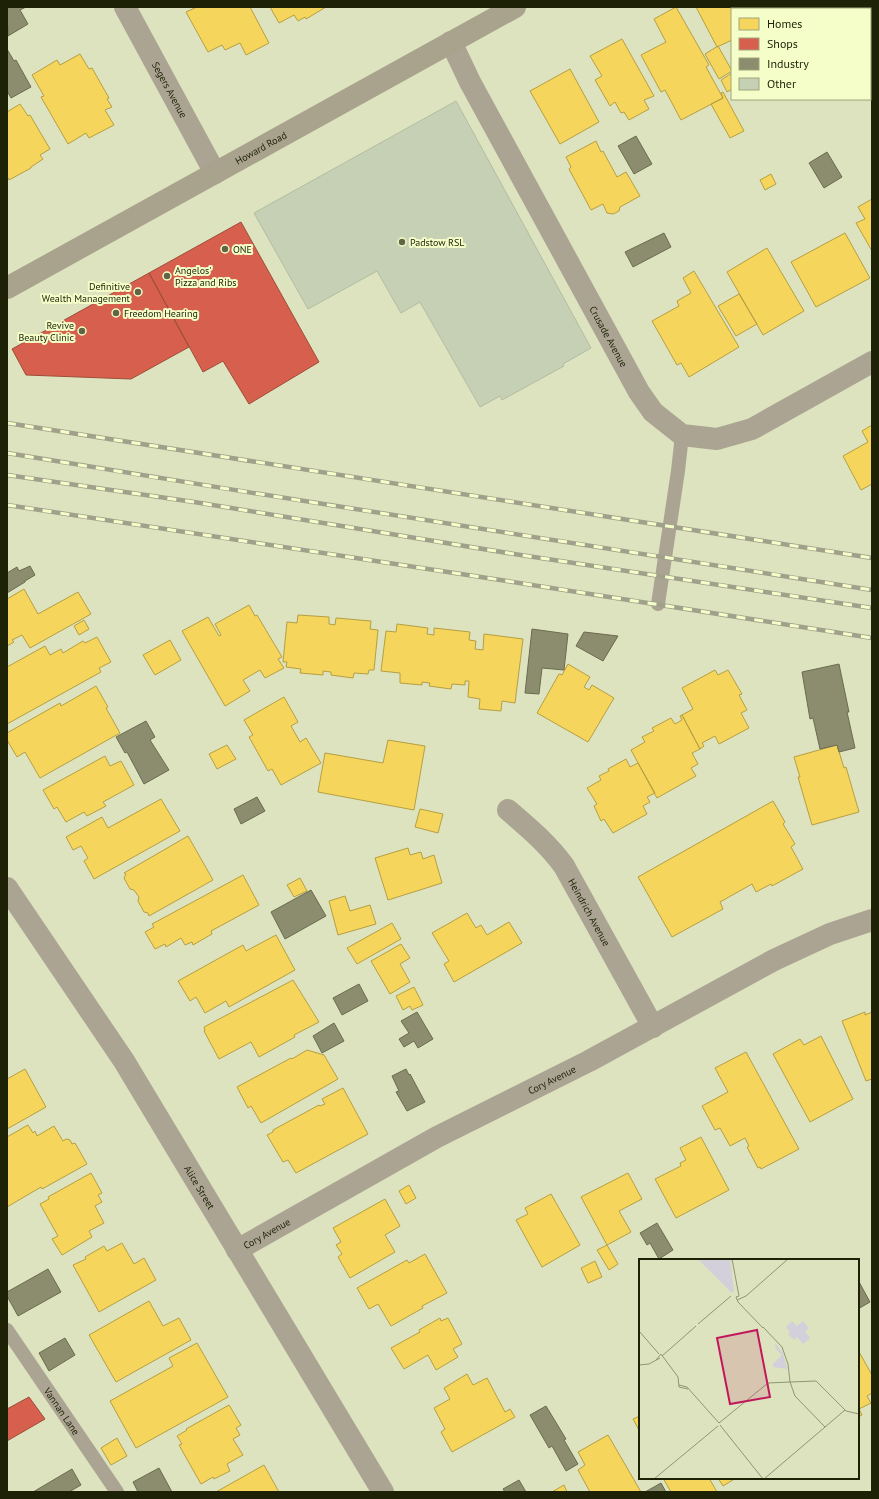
<svg xmlns="http://www.w3.org/2000/svg" width="879" height="1499" font-family="'PT Sans',sans-serif">
	<rect width="100%" height="100%" fill="#dce3be"/>
	<path fill="#f6d55c" stroke="#b59f42" d="M197,7H250L269,43L246,55L240,43L225,50L222,45L208,52L186,12Z
		M270,7H326L306,19L305,17L298,21L294,15L279,23Z
		M676,7L709,65L706,67L723,98L681,120L665,90L661,92L641,55L666,42L654,19Z
		M696,7H745L746,9H732V40L717,47Z
		M764,7H817L818,9H765Z
		M821,7H840L841,9H822Z
		M840,7H872V20L870,16V9H841Z
		M622,39L654,96L644,100L649,109L629,120L624,112L621,113L615,102L610,106L595,80L602,76L590,56Z
		M718,46L732,71L719,79L705,54Z
		M80,54L89,69L92,68L109,98L107,99L112,107L105,110L114,125L89,138L86,133L68,144L41,97L44,96L32,75L57,60L60,65Z
		M570,69L599,122L560,144L530,91Z
		M732,73V89L727,92L721,80Z
		M723,92L744,131L730,138L711,104L723,98L721,93Z
		M20,104L28,116L30,115L50,149L40,155L43,159L31,167V168L9,180L7,176V112Z
		M596,141L601,152L603,151L617,177L626,172L640,196L620,207L619,211L613,214L607,213L603,204L591,210L569,169L571,167L566,157Z
		M771,174L776,184L765,190L760,180Z
		M872,199V251L856,223L865,219L858,207Z
		M845,233L870,278L816,307L791,262Z
		M767,248L804,311L763,335L727,272Z
		M694,271L739,347L689,377L681,363L677,365L652,321L679,306L677,301L691,293L683,278Z
		M739,294L757,324L736,336L718,306Z
		M872,425V484L861,490L843,456L868,442L862,431Z
		M24,589L38,614L78,592L91,614L30,648L22,635L12,640L14,642L7,646V599Z
		M249,605L255,616L257,615L282,657L278,659L284,668L265,678L260,670L243,680L250,691L225,706L182,631L208,617L219,636L221,635L215,624Z
		M298,615L329,617V624L335,625L336,618L371,621L370,629L378,630L374,670H369L368,674L354,673L353,678L331,675V672L323,671V675L300,673L301,669L286,667L287,662H283L287,622L297,623Z
		M84,620L89,629L79,635L74,626Z
		M397,624L428,628L427,634L434,635V628L470,632L469,640L476,641L475,649L483,650L484,634L523,639L515,703L502,701L501,711L479,709L480,699L468,697L469,681H465V685L452,684L451,689L429,686L430,683L422,682V685L400,683V673L381,671L386,631L396,632Z
		M97,637L111,662L99,668L101,672L7,724V667L45,646L50,655L61,649L63,653L83,641L85,643Z
		M170,640L181,660L155,675L143,655Z
		M568,664L590,677L584,687L589,690L592,685L614,698L588,742L537,713L559,674L562,675Z
		M715,670L718,675L728,670L742,694L739,695L747,710L741,713L749,728L719,744L715,736L702,743L704,746L700,749L682,715L693,709L682,688Z
		M96,686L108,707L106,708L120,733L40,778L25,752L17,757L7,740V733L60,703L61,706Z
		M284,697L298,722L291,726L300,742L306,738L321,763L281,785L272,769L268,771L249,737L253,735L244,720Z
		M682,715L700,749L692,753L698,764L691,768L696,776L657,798L631,750L645,742L642,737L654,731L652,728L671,718L675,724L682,720L680,716Z
		M388,740L425,746L414,810L318,792L325,753L383,763Z
		M227,745L236,759L217,769L209,754Z
		M837,745L844,768L846,767L859,812L812,825L798,777H800L794,757Z
		M105,756L110,766L121,761L134,785L103,802L106,806L87,816L84,812L66,822L57,807L54,809L43,790Z
		M626,759L630,767L638,763L655,793L647,797L650,802L643,806L647,814L613,833L604,819L601,821L594,806L597,804L587,788L601,780L599,776L609,771L608,769Z
		M161,799L180,831L94,879L84,861L88,858L81,846L73,850L66,837L102,817L108,828Z
		M773,801L785,822L783,824L795,844L791,847L803,869L772,886L771,884L756,892L752,884L720,902L723,909L672,937L638,877Z
		M420,809L443,814L438,833L415,827Z
		M188,836L213,880L149,916L148,913L144,912L138,901L139,897L134,890L130,889L124,878L126,874L124,873Z
		M408,848L410,855L421,852L423,859L434,855L442,883L388,900L375,858Z
		M243,875L259,905L211,931L212,934L193,945L192,942L185,945L181,938L166,947L165,944L155,949L145,932L154,927L152,924Z
		M300,878L307,891L294,897L287,885Z
		M345,896L350,911L370,905L376,924L338,935L329,901Z
		M467,913L476,928L481,925L487,935L509,922L522,943L454,982L444,964L449,961L432,933Z
		M392,923L401,939L357,964L347,948Z
		M276,935L295,970L229,1007L226,1001L205,1013L196,997L190,1001L178,981L243,945L246,951Z
		M401,944L410,958L400,964L410,982L390,994L371,961Z
		M293,980L319,1022L294,1035L295,1037L259,1057L251,1042L219,1059L204,1031H205L204,1027Z
		M414,987L423,1005L412,1010L410,1006L403,1010L396,996Z
		M865,1012V1015L872,1012V1079L866,1081L842,1021Z
		M821,1036L853,1099L810,1122L773,1054L800,1039L804,1045Z
		M307,1050L324,1055L338,1079L261,1123L251,1106L248,1108L237,1087L291,1058L292,1059Z
		M746,1052L799,1149L761,1169L760,1167L758,1168L747,1147L749,1146L745,1138L730,1146L720,1128L715,1130L702,1106L728,1092L715,1068Z
		M25,1069L46,1107L7,1129V1079Z
		M343,1088L368,1134L296,1173L288,1160L283,1162L267,1135L273,1132V1130L319,1105L320,1106L325,1104L322,1099Z
		M28,1125L33,1133L35,1131L37,1136L54,1126L63,1141L66,1139L70,1140L72,1144L75,1143L87,1164L42,1189L41,1187L7,1207V1137Z
		M701,1137L729,1190L676,1218L655,1179L681,1166L680,1163L686,1160L680,1148Z
		M91,1173L102,1193L98,1195L102,1202L95,1206L104,1223L89,1231L92,1237L62,1255L52,1239L58,1236L40,1204L49,1199L48,1197Z
		M628,1173L642,1199L619,1211L631,1232L607,1245L581,1197Z
		M409,1185L416,1198L406,1204L399,1191Z
		M551,1194L580,1245L542,1267L516,1220L528,1214L525,1208Z
		M385,1199L400,1226L385,1235L395,1252L350,1278L338,1257L342,1254L336,1245L341,1242L333,1228Z
		M122,1243L134,1264L144,1258L156,1280L99,1312L73,1265L86,1259L85,1257L104,1246L107,1251Z
		M607,1245L618,1264L609,1270L597,1250Z
		M425,1254L447,1293L422,1306L423,1308L391,1326L378,1304L369,1309L357,1288L407,1260L409,1263Z
		M595,1261L602,1277L588,1283L581,1268Z
		M149,1301L163,1326L179,1318L191,1340L116,1382L89,1335Z
		M440,1318L441,1321L448,1318L462,1344L453,1349L458,1357L436,1370L428,1355L404,1369L391,1348L420,1332L419,1330Z
		M197,1343L228,1397L136,1448L110,1401L173,1366L169,1358Z
		M858,1350L872,1375V1393L867,1396L871,1403L859,1409L862,1415L858,1417Z
		M467,1374L473,1385L487,1378L505,1412L510,1409L515,1417L452,1452L441,1432L445,1429L434,1408L450,1399L444,1388Z
		M229,1405L241,1425L236,1428L240,1435L233,1439L243,1455L227,1464L230,1471L214,1479L213,1477L201,1484L179,1445L182,1444L177,1436L187,1430L186,1429Z
		M640,1416V1432L633,1419Z
		M608,1435L641,1492H590L578,1470L585,1465L578,1452Z
		M117,1438L127,1456L111,1465L101,1448Z
		M264,1465L279,1492H216Z
		M663,1478H709L717,1492H671Z
		M718,1478H736L723,1486Z
		M564,1485L567,1492H552Z"/>
	<path fill="#d6604d" stroke="#9e4d38" d="M241,222L319,362L249,404L223,361L203,372L149,273Z
		M149,273L189,347L131,379L26,375L12,349Z
		M29,1397L45,1419L7,1441V1409Z"/>
	<path fill="#8c8c6e" stroke="#6b6c4f" d="M7,7H26L20,10L28,24L8,36Z
		M7,49L14,61L16,60L31,87L11,98L7,91Z
		M872,75V100L870,97V76Z
		M636,136L652,164L634,174L618,146Z
		M827,152L842,177L824,188L809,163Z
		M664,233L671,247L633,267L625,252Z
		M30,566L35,575L25,581V582L7,593V573L17,567L19,571Z
		M532,629L568,634L564,670L542,668L539,694L525,693Z
		M584,632L618,636L603,661L576,646Z
		M839,664L849,712H847L855,748L839,752L837,745L820,749L813,718L810,719L802,672Z
		M146,721L155,737L150,740L169,770L144,784L127,752L125,753L116,737Z
		M257,797L265,811L241,824L234,809Z
		M311,890L326,916L285,939L271,912Z
		M359,984L368,1001L342,1015L333,998Z
		M417,1012L433,1039L418,1048L414,1041L404,1047L399,1039L409,1033L401,1021Z
		M334,1023L344,1041L322,1053L313,1036Z
		M406,1069L409,1075L410,1074L425,1102L407,1111L396,1092L399,1091L392,1076Z
		M657,1223L673,1250L659,1259L650,1243L647,1245L640,1233Z
		M48,1269L61,1292L18,1316L7,1296V1292Z
		M858,1280L870,1302L858,1309Z
		M65,1338L75,1355L49,1371L39,1353Z
		M546,1406L566,1439L564,1440L578,1464L566,1471L552,1446L549,1448L530,1415Z
		M159,1468L172,1492H138L133,1482Z
		M72,1469L81,1485L69,1492H33Z
		M519,1480L526,1492H505L503,1489Z
		M661,1483L666,1492H645Z"/>
	<path fill="#c6d0b5" stroke="#b2bca1" d="M456,101L591,348L563,364L564,366L502,400L500,396L480,407L420,302L401,313L377,271L308,309L254,213Z"/>
	<g fill="none" stroke-linecap="round" stroke-linejoin="round">
		<g stroke="#aca493" stroke-width="14">
			<path d="M658,604L678,471L682,435"/>
			<path id="s1" d="M7,1330L117,1492"/>
		</g>
		<g stroke="#aca493" stroke-width="22">
			<path id="s2" d="M125,7L215,173"/>
			<path id="s3" d="M451,42L470,82L639,392L653,412L682,435L717,439L752,429L872,362"/>
			<path id="s4" d="M508,810C529,828 548,844 564,866L653,1027"/>
			<path id="s5" d="M7,888L124,1061L383,1492"/>
			<path id="s6" d="M237,1250L437,1137L589,1061L774,960L830,934L872,920"/>
		</g>
		<path stroke="#a9a28c" stroke-width="22" id="s7" d="M7,288L515,7"/>
		<defs>
			<path id="rail" d="M7,423L872,558
				M7,453C295,501 584,544 872,590
				M7,475L194,502L514,554L872,608
				M7,505L507,581L872,638"/>
		</defs>
		<use href="#rail" stroke="#a0a08b" stroke-width="4.5"/>
		<use href="#rail" stroke="#f5fec9" stroke-width="3" stroke-dasharray="9" stroke-linecap="butt"/>
	</g>
	<g fill="#606546" stroke="#f5fec9" stroke-width="1.5">
		<circle cx="402" cy="242" r="4"/>
		<circle cx="225" cy="249" r="4"/>
		<circle cx="167" cy="276" r="4"/>
		<circle cx="138" cy="292" r="4"/>
		<circle cx="116" cy="313" r="4"/>
		<circle cx="82" cy="331" r="4"/>
	</g>
	<g text-anchor="middle" stroke-width="4" stroke-linejoin="round" paint-order="stroke">
		<g font-size="10" fill="#1d2106" stroke="#f5fec9">
			<text dy="4" stroke="none"><textPath href="#s2" startOffset="94">Segers Avenue</textPath></text>
			<text dy="4" stroke="none"><textPath href="#s7" startOffset="290">Howard Road</textPath></text>
			<text dy="4" stroke="none"><textPath href="#s3" startOffset="334">Crusade Avenue</textPath></text>
			<text dy="4" stroke="none"><textPath href="#s4" startOffset="132">Heindrich Avenue</textPath></text>
			<text dy="4" stroke="none"><textPath href="#s6" startOffset="358">Cory Avenue</textPath></text>
			<text dy="4" stroke="none"><textPath href="#s5" startOffset="356">Alice Street</textPath></text>
			<text dy="4" stroke="none"><textPath href="#s6" startOffset="34">Cory Avenue</textPath></text>
			<text dy="4" stroke="none"><textPath href="#s1" startOffset="98">Vannan Lane</textPath></text>
		</g>
		<g font-size="10" fill="#1d2106" stroke="#f5fec9" text-anchor="start">
			<text x="410" y="246">Padstow RSL</text>
			<text x="233" y="253">ONE</text>
			<text x="175" y="274">Angelos'<tspan x="175" dy="12">Pizza and Ribs</tspan></text>
			<text x="130" y="290" text-anchor="end">Definitive<tspan x="130" dy="12">Wealth Management</tspan></text>
			<text x="124" y="317">Freedom Hearing</text>
			<text x="74" y="329" text-anchor="end">Revive<tspan x="74" dy="12">Beauty Clinic</tspan></text>
		</g>
	</g>
	<g transform="translate(639 1259)">
		<rect width="220" height="220" fill="#dce3be"/>
		<path d="M59,0H91L95,33H92ZM153,62L158,67L164,62L170,69L166,73L171,79L164,85L158,78L155,81L149,75L151,73L147,68ZM136,84L144,94L148,110L134,108V105L143,96L137,90Z" fill="#d3cfdb"/>
		<path fill="none" stroke="#909574" stroke-width="1" d="M93,0L100,37M100,37L97,38L99,43L124,69M98,41L107,37L149,0M59,65L92,37M124,68L143,88L149,105L151,123L177,122L207,152L220,155M0,72L20,95M23,97L57,67M17,101L22,95L39,118M0,106L10,105L21,99M39,118L40,128L49,130M40,126L48,128L80,164M80,164L129,124L151,123L156,137L186,168M81,166L124,220M15,220L79,167M125,220L206,151"/>
		<path fill="#c2185b" fill-opacity="0.15" stroke="#c2185b" stroke-width="2" d="M118,71L131,138L91,145L78,79Z"/>
		<rect width="220" height="220" fill="none" stroke="#1d2106" stroke-width="2"/>
	</g>
	<rect width="879" height="1499" fill="none" stroke="#1d2106" stroke-width="16"/>
	<rect x="731" y="8" width="140" height="92" fill="#f5fec9" stroke="#9fa67b"/>
	<rect x="739" y="18" width="20" height="12" fill="#f6d55c" stroke="#9fa67b"/>
	<text x="767" y="28" font-size="12" fill="#1d2106">Homes</text>
	<rect x="739" y="38" width="20" height="12" fill="#d6604d" stroke="#9fa67b"/>
	<text x="767" y="48" font-size="12" fill="#1d2106">Shops</text>
	<rect x="739" y="58" width="20" height="12" fill="#8c8c6e" stroke="#9fa67b"/>
	<text x="767" y="68" font-size="12" fill="#1d2106">Industry</text>
	<rect x="739" y="78" width="20" height="12" fill="#c6d0b5" stroke="#9fa67b"/>
	<text x="767" y="88" font-size="12" fill="#1d2106">Other</text>
</svg>
